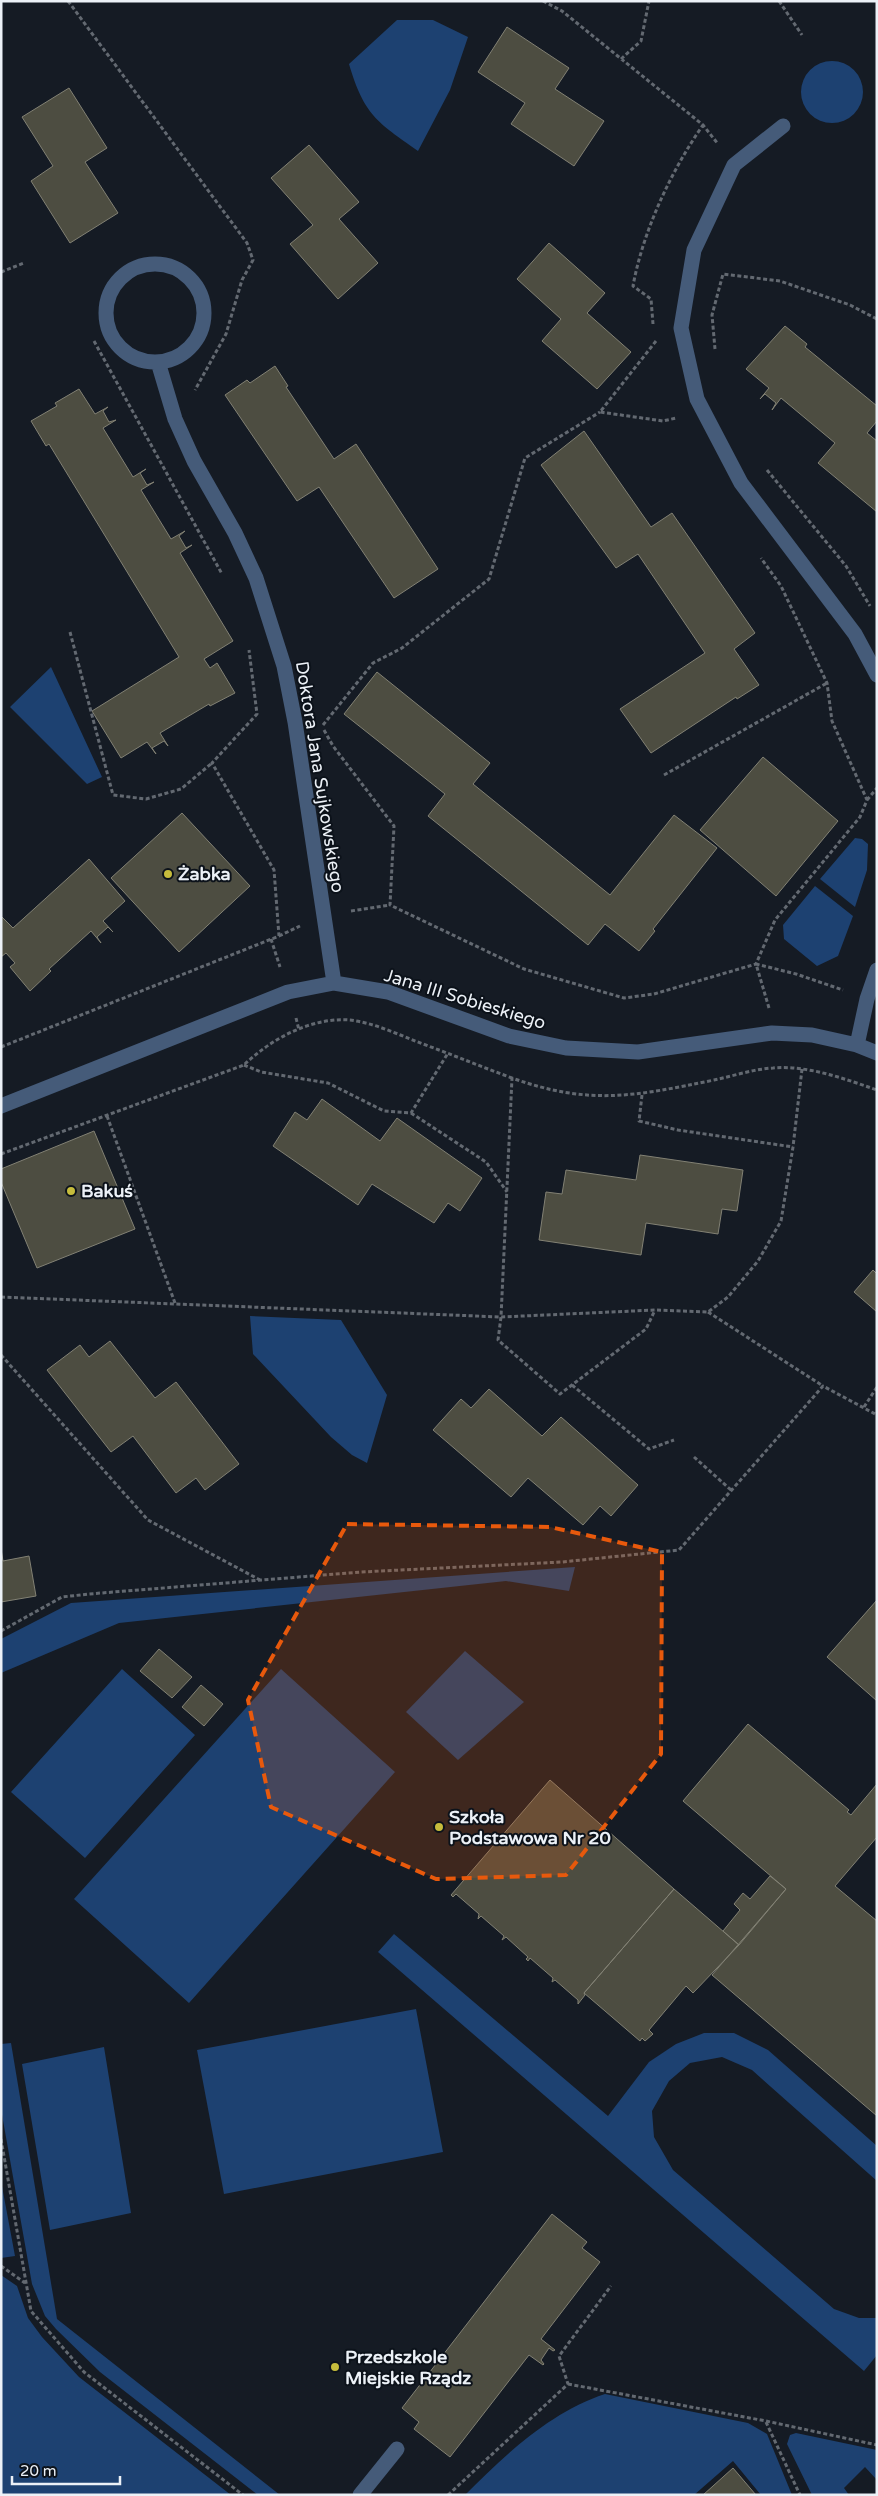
<svg xmlns="http://www.w3.org/2000/svg" width="878" height="2496" font-family="'Varela Round',sans-serif">
	<rect width="100%" height="100%" fill="#151b24"/>
	<path fill="#1d4171" d="M397,20H433L468,37L450,90L418,151C377,122 364,115 349,64Z
		M801 92a31 31 0 1 1 62 0a31 31 0 1 1-62 0Z
		M51,667L102,777L87,784L10,707Z
		M855,838L862,839L868,844L867,870L855,907L820,879Z
		M815,886L853,916L838,956L817,966L784,939L783,925Z
		M250,1316L341,1320L387,1395L367,1463L352,1455L331,1437L253,1354Z
		M575,1567L569,1591L506,1581L119,1623L1,1673V1639L71,1603Z
		M465,1651L524,1702L458,1760L406,1712Z
		M122,1669L195,1735L85,1858L11,1792Z
		M281,1669L395,1772L189,2003L74,1899Z
		M394,1934L608,2116L649,2062L676,2044L704,2033H734L768,2050L877,2146V2181L752,2070L722,2057L690,2063L669,2081L652,2111L654,2137L673,2170L834,2309L859,2318H877V2355L864,2371L378,1952Z
		M416,2009L443,2152L224,2194L197,2050Z
		M11,2043L57,2319L280,2495H258L100,2372L56,2329L45,2316L32,2284L1,2109V2044Z
		M104,2047L131,2213L50,2230L22,2064Z
		M1,2181L15,2256L1,2258Z
		M1,2275L17,2286L28,2318L42,2337L79,2377L231,2495H1Z
		M605,2394L748,2423L767,2434L792,2495H761L733,2461L694,2495H465C505,2455 550,2412 605,2394Z
		M796,2433L877,2450V2480L865,2467L844,2488L849,2495H812L787,2444L790,2435Z"/>
	<path fill="#4d4d41" stroke="#828174" d="M507,27L569,68L555,89L604,121L574,166L511,124L525,103L478,72Z
		M69,88L107,148L85,162L118,213L70,243L31,181L53,166L22,117Z
		M309,145L359,202L339,219L378,263L338,299L290,244L313,225L271,178Z
		M549,243L605,293L587,313L631,352L597,389L542,341L561,319L517,279Z
		M785,326L807,344L805,347L877,406V421L867,433L877,441V512L818,463L835,443L781,398L772,410L776,403L765,394L760,399L769,388L746,369Z
		M275,366L288,386L286,387L334,459L356,444L438,569L394,598L319,487L297,501L225,395L247,380L250,383Z
		M79,389L95,414L108,407L103,411L109,422L116,420L103,428L133,477L146,469L140,473L147,485L154,482L141,490L171,539L185,531L179,536L186,548L192,545L180,553L233,641L204,659L210,668L217,663L235,693L210,706L209,704L160,733L168,746L164,741L152,748L156,754L147,742L121,758L92,711L179,657L49,444L46,446L31,421L57,406L55,403Z
		M584,431L651,527L672,513L755,633L734,649L759,685L737,699L736,697L651,753L620,709L705,653L638,554L616,568L541,465Z
		M377,672L490,763L473,784L610,895L674,815L717,848L653,929L655,931L639,951L605,924L588,945L428,816L445,794L344,714Z
		M763,757L838,821L776,896L700,830Z
		M182,813L250,886L179,952L111,878Z
		M89,859L125,901L103,921L113,932L108,927L97,937L101,943L91,931L49,969L51,971L30,991L10,967L15,963L6,953L1,957V916L13,928Z
		M322,1099L380,1141L397,1118L482,1178L460,1211L448,1203L434,1223L372,1184L358,1205L273,1146L295,1112L307,1120Z
		M94,1131L135,1229L37,1268L1,1182V1169Z
		M640,1155L743,1170L737,1211L722,1209L718,1234L646,1223L641,1255L539,1240L546,1192L562,1194L566,1170L636,1180Z
		M873,1270L877,1274V1312L854,1292Z
		M110,1341L155,1398L176,1382L239,1464L205,1490L196,1478L176,1493L133,1436L111,1452L47,1370L80,1345L89,1357Z
		M489,1389L542,1436L561,1417L638,1485L611,1516L600,1506L583,1525L528,1478L511,1497L433,1430L461,1399L471,1408Z
		M1,1549L3,1561L29,1556L36,1596L1,1602Z
		M877,1600V1701L827,1657Z
		M159,1649L192,1677L172,1698L140,1671Z
		M201,1685L223,1704L204,1726L182,1707Z
		M748,1724L849,1810L847,1812L851,1815L877,1784V1837L835,1886L877,1921V2116L712,1975L786,1889L683,1801Z
		M550,1780L674,1889L584,1993L585,1995L578,2004V2000L555,1980L552,1982L553,1978L530,1958L528,1961L526,1959L528,1957L506,1937L502,1940L504,1936L481,1916L478,1919L479,1914L456,1894L453,1897L451,1895Z
		M770,1876L786,1889L739,1945L723,1931L740,1910L734,1904L743,1893L750,1899Z
		M674,1889L739,1945L693,1993L686,1986L649,2030L653,2034L645,2041L642,2038L640,2041L584,1993Z
		M552,2214L587,2242L582,2248L600,2262L541,2339L555,2350L553,2351L549,2348L541,2360L544,2364L543,2365L529,2355L450,2457L414,2429L419,2422L402,2408Z
		M733,2468L756,2495H703Z"/>
	<g fill="none" stroke-linecap="round" stroke-linejoin="round">
		<path stroke="#636971" stroke-width="3" stroke-dasharray="4 2.5" stroke-linecap="butt" d="M68,1L247,243L253,260L242,280L226,334L195,390
			M543,1L562,11L703,125L718,144
			M779,1L802,35
			M621,59L641,41L649,1
			M1,272L24,263
			M653,324L651,299L633,286C643,231 671,171 703,125
			M94,341L222,574
			M656,341L600,412L663,421L676,418
			M715,349L712,315L723,274L780,281L850,305L877,319
			M767,470L846,566L870,606
			M70,632L113,795L146,799L181,789L212,763
			M323,725L373,663L402,648L489,579L525,458L600,412
			M324,730L333,746L394,826L390,905L524,969L624,998L654,994L756,964L775,920L860,817L867,800L832,721L827,683L781,586L761,558
			M664,775L827,683
			M867,800L877,788
			M351,911L390,905
			M279,936L300,926
			M271,939L280,967
			M769,1008L756,964L796,974L843,990
			M296,1018L299,1030
			M1,1047L279,936L274,870L212,763L257,714L249,650
			M244,1065L261,1072L328,1083L384,1111L411,1113L448,1053
			M802,1069L793,1147L781,1221L758,1261L728,1297L708,1312L655,1310L501,1317L512,1078C590,1106 635,1096 714,1080C733,1076 754,1069 773,1068C808,1065 845,1079 877,1090
			M642,1095L639,1121L678,1130L793,1147
			M411,1113L486,1162L507,1192
			M107,1116L175,1303
			M1,1154L244,1065C271,1039 311,1017 350,1020C375,1023 399,1035 423,1044C453,1055 482,1067 512,1078
			M1,1297L501,1317L498,1340L560,1394L646,1329L655,1310
			M708,1312L823,1386
			M1,1355L148,1520L260,1580
			M572,1385L649,1449L674,1440
			M864,1407L877,1387
			M694,1457L731,1490
			M1,1631L62,1597L89,1594L361,1572L562,1562L679,1550L823,1386L877,1415
			M1,2139L31,2311L84,2372L243,2495
			M1,2266L25,2283
			M568,2384L766,2421L877,2445
			M766,2422L800,2495
			M448,2495L568,2384L559,2356L611,2286"/>
		<path stroke="#455b79" stroke-width="15" d="M783,126L734,165L694,250L681,328L697,399L741,483L855,634L877,675
			M106 313a49 49 0 1 1 98 0a49 49 0 1 1-98 0Z
			M158,362L175,419L194,461L235,533L256,578L284,666L295,722L334,983
			M857,1045L867,999L877,970
			M1,1106L288,992L334,983L388,992L509,1036L566,1048L638,1052L772,1033L812,1035L857,1045L877,1053
			M360,2495L397,2449"/>
	</g>
	<path fill="#e8590c" fill-opacity="0.2" stroke="#e8590c" stroke-width="4" stroke-dasharray="10 6" stroke-linejoin="round" d="M347,1524L550,1527L662,1552L661,1754L566,1875L436,1879L271,1807L248,1700Z"/>
	<g fill="#c6bc3c" stroke="#0c121a" stroke-width="2">
		<circle cx="168" cy="874" r="5"/>
		<circle cx="71" cy="1191" r="5"/>
		<circle cx="439" cy="1827" r="5"/>
		<circle cx="335" cy="2367" r="5"/>
	</g>
	<g text-anchor="middle" stroke-width="4" stroke-linejoin="round" paint-order="stroke">
		<g font-size="18" fill="#ecf1f7" stroke="#0c121a">
			<text transform="translate(320 777) rotate(81)" y="6">Doktora Jana Sujkowskiego</text>
			<text transform="translate(465 999) rotate(17)" y="6">Jana III Sobieskiego</text>
		</g>
		<g font-size="18" font-weight="bold" fill="#ecf1f7" stroke="#0c121a" text-anchor="start">
			<text x="178" y="880">Żabka</text>
			<text x="81" y="1197">Bakuś</text>
			<text x="449" y="1823">Szkoła<tspan x="449" dy="21">Podstawowa Nr 20</tspan></text>
			<text x="345" y="2363">Przedszkole<tspan x="345" dy="21">Miejskie Rządz</tspan></text>
		</g>
	</g>
	<rect width="878" height="2496" fill="none" stroke="#ecf1f7" stroke-width="5"/>
	<path d="M12 2476v8h108v-8" fill="none" stroke="#ecf1f7" stroke-width="2.5"/>
	<text x="20" y="2476" font-size="15" fill="#ecf1f7" stroke="#0c121a" stroke-width="4" paint-order="stroke">20 m</text>
</svg>
